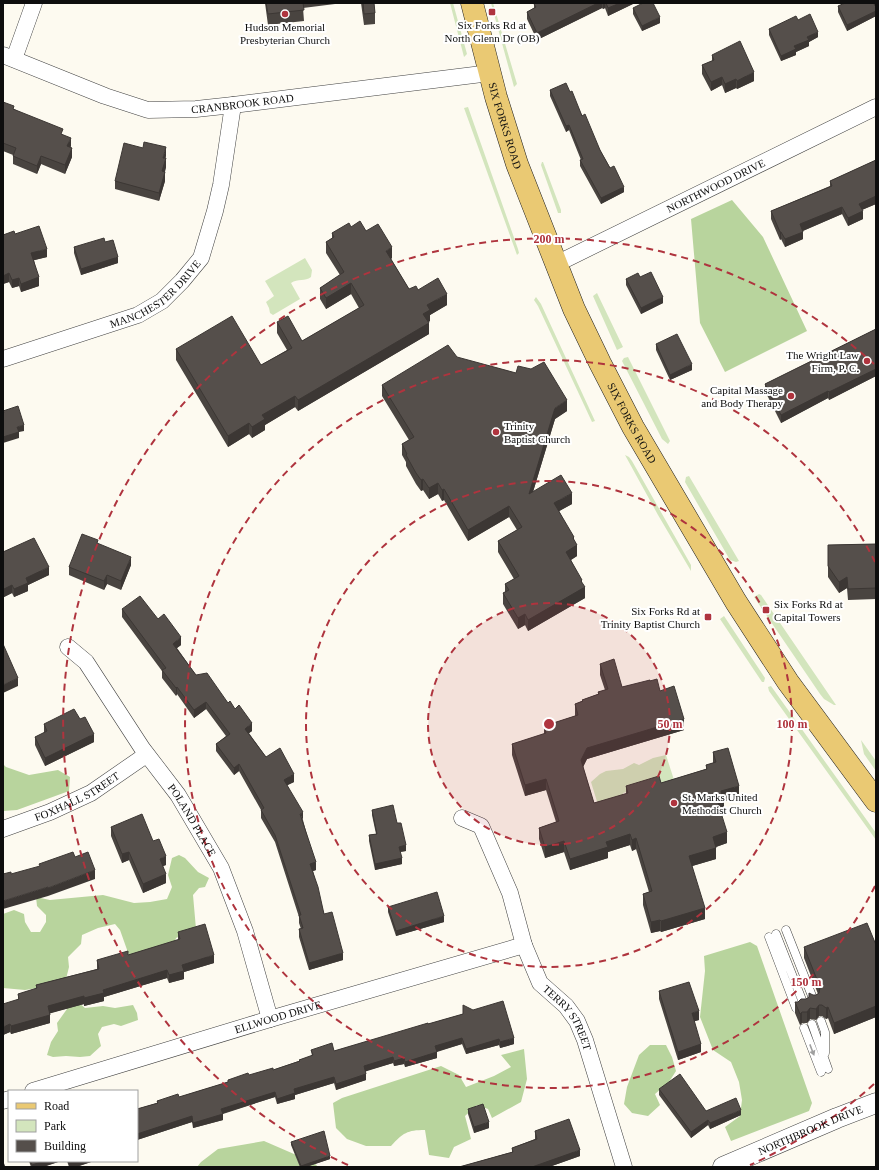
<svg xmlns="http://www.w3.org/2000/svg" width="879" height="1170" font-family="'Times New Roman',serif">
	<rect width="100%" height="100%" fill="#fdfaf0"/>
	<path fill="#d3e5bd" d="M450,3H453L467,54L464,57Z
		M491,3H493L517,84L514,87Z
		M468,107L518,249L519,253L517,255L464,108Z
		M542,162H543L561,210V213H558L541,165Z
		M305,258L312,270L311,277C305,282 298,278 291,283L300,299L273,315L270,313L269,308L266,302L274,296L265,281Z
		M597,293L623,347L617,350L593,296Z
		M536,297L541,304L595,421L592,422L538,306L534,300Z
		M628,357L670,441L668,444L662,439L622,361L624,358Z
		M625,455L629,457L632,461L691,565V571L658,515Z
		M689,476L739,561L736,562L730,560L685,482L686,477Z
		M759,594L761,595L836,705H834L824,699L820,694L754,597Z
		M724,616L765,678L764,682H762L720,619Z
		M771,686L876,833V840L769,691L768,687Z
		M861,740L876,761V771L864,754Z
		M666,755L675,783L661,787L659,783L623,793L625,801L599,808L591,782L600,774L606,771L623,769L634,763L639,765L653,758Z"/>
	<path fill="#b8d49d" d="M732,200L763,237L807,331L725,372L700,323L691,219Z
		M3,764L6,767L29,775L58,770L70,777L69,791L17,810L3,811Z
		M179,855L185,858L198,872L209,878L205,887L199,888L193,895L196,929L176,938L174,945L131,961L120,930L115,924L98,928L82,935L81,944L68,957L69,967L66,979L79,1003L85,1008L103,1006L115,1008L133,1005L137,1013L138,1020L121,1026L114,1024L102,1027L98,1034L101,1046L90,1056L80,1057L66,1056L53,1057L47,1055L51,1042L58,1031L57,1023L67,1009L63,992L37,988L25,990L3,988V914L14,910L24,914L25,922L31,932H40L46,922V915L37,906L36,897L50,900L103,895L134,903L150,902L167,899L172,887L168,875L172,858Z
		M750,942L757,946L812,1103L809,1111L731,1141L725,1127L740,1116L742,1100L739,1082L731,1062L713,1050L700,1017L705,971L704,956Z
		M650,1045H666L672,1057L676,1071L669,1082L655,1094L660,1105L648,1116L632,1113L624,1104L627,1087L639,1055Z
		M524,1049L527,1079L521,1102L492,1118L488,1109L477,1105L465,1116L471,1139L454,1147L449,1158L429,1155L425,1130C407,1130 403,1133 391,1146H366L347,1139L336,1128L333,1103L342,1098L441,1066L459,1075L466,1087L494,1076L511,1067L501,1055Z
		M264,1141L294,1154L310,1158L318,1167H197L201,1162L218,1149Z"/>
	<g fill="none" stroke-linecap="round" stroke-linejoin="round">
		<defs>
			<path id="service" d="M786,930L814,1001
				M776,934L804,1005
				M769,937L796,1008
				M821,1021L825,1032V1053
				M812,1024L828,1069
				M804,1028L821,1072"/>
			<g id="minor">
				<path id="s1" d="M3,55L105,96L148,110L196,109L233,105L490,73"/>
				<path d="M14,59L34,3"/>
				<path id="s2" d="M556,264L876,107"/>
				<path id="s3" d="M3,359L138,315L162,301L182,281L201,258L215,211L221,185L233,105"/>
				<path id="s4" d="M68,647L86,662L142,748L178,795L221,868L245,931L270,1019"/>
				<path id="s5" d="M462,818L481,826L510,893L524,945L540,983L566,1006L577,1021L585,1040L624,1167"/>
				<path id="s6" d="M3,829L50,812L91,793L146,755"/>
				<path id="s7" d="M33,1091L270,1019L524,945"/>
				<path d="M3,1101L9,1099"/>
			</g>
			<g id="tertiary">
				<path id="s8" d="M723,1167L837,1118L876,1103"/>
			</g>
			<g id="primary">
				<path id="s9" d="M472,3L496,97L517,164L574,309L600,363L633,427L736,602L788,682L876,801"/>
			</g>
		</defs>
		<use href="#service" stroke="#414141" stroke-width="9"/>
		<use href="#minor" stroke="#414141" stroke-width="17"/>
		<use href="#tertiary" stroke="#414141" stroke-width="21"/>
		<use href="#primary" stroke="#1f1f1f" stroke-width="23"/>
		<use href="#service" stroke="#fff" stroke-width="8"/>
		<use href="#minor" stroke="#fff" stroke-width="16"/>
		<use href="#tertiary" stroke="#fff" stroke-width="20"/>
		<use href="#primary" stroke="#eac973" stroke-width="22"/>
	</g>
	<path fill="#494440" d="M265,3H343L303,8L304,21L268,25Z
		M361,3H374L375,13V24L364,25Z
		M536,3H635L608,16L605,8L603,9L602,8L537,40L527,19V12L534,8V4Z
		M876,3V16L847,31L838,12V6Z
		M633,8L660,23L642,31L633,14Z
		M798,20L818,37L809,42V46L796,52V55L781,61L769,35V29Z
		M712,55L754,81L737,89L736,88L725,93L722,85L711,91L702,74V65L712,61Z
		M550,90L570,92L600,150L624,192L601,204L580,166V160H581L569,130L566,132L550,96Z
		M3,102L14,109L63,135L71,146L70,147L72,157L65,174L41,164L37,174L13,164V155L3,151Z
		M166,156L165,158L166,167L165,172V181L159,201L115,189V181Z
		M876,160V204L862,210L863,219L848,226L842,214L803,231V239L785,247L781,239L780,240L771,219V211L830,186V181Z
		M351,227L366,231L392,258L391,259L409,289L418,290L447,305L430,315V321L428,322L429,334L298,411L295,407L265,425V430L252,438L249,434L228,447L176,360V349L261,365L287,350L277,333V322L302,341L359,308L351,294L326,309L320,299V288L340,275L326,253V242L332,238V233Z
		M15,234L47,257L34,260L39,286L21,292L19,286L12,288L9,282L3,284V235Z
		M105,242L118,263L81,275L74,253V247Z
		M640,277L663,303L641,314L626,285V279Z
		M876,329V376L829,400L828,398L781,423L765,391V384Z
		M656,344L692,370L670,380L656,350Z
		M382,385L567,411L555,419L533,492L572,504L559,511L574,540L577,556L571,560L582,583L585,598L528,631L525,625L518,629L503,604V593L505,592V584L514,579L498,552V541L517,530L509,517L468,541L444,500L442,501L438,494L429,499L423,490L421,491L416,484L406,466V462L402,455V444L409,440L382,396Z
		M98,544L131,565L121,590L107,584L104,590L69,575V567Z
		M876,544V599L848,600L847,588L839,593L828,577V545Z
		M3,552L49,575L28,585V591L14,597L12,593L4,597L3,596Z
		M122,609L158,619L181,645L177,648L196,675L235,709L252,731L249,733L266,757L294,782L287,785L303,820L316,870L313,871L324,914L343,960L309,970L299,937V929H301L299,923V917L275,842L261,818V810L239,771L234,775L216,751V744L226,736L206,709L194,718L177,694L176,696L162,678V671L122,617Z
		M600,664L622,687L650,681L660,691L684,730L587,759L583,767L594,803L626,794V786L661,783L706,769V765L713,763V752L739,797L724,801V813L721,814L727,843L716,847V859L692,866L705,919L661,932L660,931L651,933L643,905V894L649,892L636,849L632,851L630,845L608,852V858L570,870L564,852L545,858L539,839V828L556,822L546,790L525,796L512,755V744L544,734V726L575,716V704L582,701V700L598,694V692L605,690L600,675Z
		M80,719L94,742L45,766L35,745V737L44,733V724Z
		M372,810L397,823L406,851L400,852L402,864L375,870L369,841V835L376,834L372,815Z
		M111,827L153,841L166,865L163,866L166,883L143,893L129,860L122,863L111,836Z
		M388,907L444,922L396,936L388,912Z
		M178,932L214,963L184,972V979L169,983L167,978L104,997V1001L84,1006V1004L50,1013V1023L11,1034L10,1032L3,1035L18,1000V994L36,989V985L97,969V960L128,955L178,940Z
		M876,945V1017L834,1034L828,1018L826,1019L822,1016H819L816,1020L810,1019L807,1023H802L800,1025L795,1013V1002H798L806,999L813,995H816L818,994L804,958V947Z
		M659,991L699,1020L694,1021L701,1052L678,1060L659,999Z
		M463,1014L514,1044L500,1048L499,1045L466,1054L462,1044L437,1052V1058L405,1067L404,1064L394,1066L393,1063L365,1071L366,1080L336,1090L334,1083L295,1095V1099L277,1104L275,1097L223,1114V1120L193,1128L192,1122L137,1140V1109L157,1103V1101L179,1097L228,1082V1080L273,1070L299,1061V1060L312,1056L311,1050L334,1051Z
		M659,1089L706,1111L741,1115L710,1129L708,1125L691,1138L659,1095Z
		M468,1109L489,1128L474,1133L468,1114Z
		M535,1131L580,1156L549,1167H459L512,1152V1148L535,1139Z
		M291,1142L330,1159L306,1167H300L291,1145Z
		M29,1161H61L43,1167H31Z
		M67,1161H94L76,1167H69Z"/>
	<path fill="#3c3734" d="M598,3H602V8L537,40V33Z
		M603,3H605V8L603,9Z
		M620,3H635L608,16V8Z
		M876,11V16L847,31V25Z
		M660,17V23L642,31V26Z
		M818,32V37L809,42V46L796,52V55L781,61V56L807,37Z
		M754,72V81L737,89V81Z
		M722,77V85L711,91V82Z
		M736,79V88L725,93V84Z
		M569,125V130L566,132V126Z
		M71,138V146L67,155V146Z
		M166,147V156L163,166V158Z
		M72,148V157L65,174V165Z
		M41,156V164L37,174V166Z
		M166,158V167L162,180V171Z
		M165,172V181L159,201V193Z
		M624,187V192L601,204V198Z
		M876,196V204L859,211V204Z
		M842,207V214L800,232V224Z
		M863,211V219L848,226V218Z
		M780,232H781V239L780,240Z
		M803,232V239L785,247V239Z
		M392,247V258L386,262V251Z
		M47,249V257L31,261V253Z
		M118,257V263L81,275V269Z
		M9,273V282L3,284V276Z
		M39,277V286L21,292V284Z
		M19,278V286L12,288V280Z
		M351,283V294L326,309V298Z
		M447,294V305L430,315V321L423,325V314L427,305Z
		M663,297V303L641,314V308Z
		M429,323V334L298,411V400Z
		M692,364V370L670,380V375Z
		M876,369V376L829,400V392Z
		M828,391V398L781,423V415Z
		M295,396V407L265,425V430L252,438V427L262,415Z
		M567,400V411L555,419L529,505V494L555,408Z
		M249,423V434L228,447V436Z
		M24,425V431L19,432V438L3,443V437L17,427Z
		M423,479V490L421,491V480Z
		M438,483V494L429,499V488Z
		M444,489V500L442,501V490Z
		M572,493V504L554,514V503Z
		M509,506V517L468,541V530Z
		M574,537V546L577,545V556L566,563V552L573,538Z
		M131,557V565L121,590V581Z
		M49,567V575L28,585V591L14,597V589L26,578Z
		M107,575V584L104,590V581Z
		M847,577V588L839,593V582Z
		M582,580V588L585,587V598L528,631V620Z
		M12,585V593L4,597V589Z
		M525,614V625L518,629V618Z
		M181,637V645L173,651V644Z
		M18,678V686L3,693V685Z
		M177,687V694L176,696V688Z
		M206,702V709L194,718V710Z
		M684,719V730L587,759L581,771V760L587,748Z
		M252,723V731L245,736V729Z
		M94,734V742L45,766V758Z
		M239,764V771L234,775V768Z
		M294,774V782L284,787V780Z
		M546,779V790L525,796V785Z
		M739,786V797L721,802V791Z
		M724,802V813L718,814V803Z
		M303,812V820L300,814Z
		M727,832V843L713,848V837Z
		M630,834V845L608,852V858L570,870V859L606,842Z
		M636,838V849L632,851V840Z
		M564,841V852L545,858V847Z
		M406,845V851L399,852V847Z
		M716,848V859L689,867V856Z
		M129,852V860L122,863V854Z
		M166,856V865L160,867V859Z
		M402,858V864L375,870V864Z
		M316,862V870L310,872V864Z
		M95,870V879L48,896V888Z
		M166,874V883L143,893V884Z
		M48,887V896L3,909V901Z
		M705,908V919L661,932V921Z
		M444,916V922L396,936V931Z
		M660,920V931L651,933V922Z
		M343,953V960L309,970V963Z
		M214,955V963L184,972V979L169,983V975L182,965Z
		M167,970V978L104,997V1001L84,1006V998L103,990Z
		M84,996V1004L48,1014V1006Z
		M819,1005V1016L816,1020V1009Z
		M876,1006V1017L834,1034V1023Z
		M828,1007V1018L826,1019V1008Z
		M810,1008V1019L807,1023V1012Z
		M699,1011V1020L692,1022V1013Z
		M802,1012V1023L800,1025V1014Z
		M50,1015V1023L11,1034V1026Z
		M10,1024V1032L3,1035V1027Z
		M462,1038V1044L435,1052V1046Z
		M514,1038V1044L500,1048V1042Z
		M499,1039V1045L466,1054V1049Z
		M701,1044V1052L678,1060V1052Z
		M437,1052V1058L405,1067V1062Z
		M393,1057V1063L364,1072V1066Z
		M404,1058V1064L394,1066V1061Z
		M366,1074V1080L336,1090V1084Z
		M334,1077V1083L295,1095V1099L277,1104V1099L294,1089Z
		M275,1092V1097L221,1114V1109Z
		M741,1110V1115L710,1129V1123Z
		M223,1114V1120L193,1128V1123Z
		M192,1116V1122L137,1140V1134Z
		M708,1120V1125L691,1138V1132Z
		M489,1122V1128L474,1133V1127Z
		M580,1150V1156L549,1167H532Z
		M330,1156V1159L306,1167H301V1166Z
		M44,1161H61L43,1167H32V1165Z
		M77,1161H94L76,1167H69V1163Z"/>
	<path fill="#554f4b" stroke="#3c3734" d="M266,3H303L304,10L268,14Z
		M363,3H374L375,13L364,14Z
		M536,3H598L537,33L527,12L536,7L534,4Z
		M606,3H620L608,8Z
		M643,3H653L660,17L642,26L633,8Z
		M845,3H876L874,4L876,7V11L847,25L838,6Z
		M810,14L818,32L807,37L809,40L794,46L796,49L781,56L769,29L796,16L798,20Z
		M740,41L754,72L737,81L736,79L725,84L722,77L711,82L702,65L714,60L712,55Z
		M566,83L570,92L572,91L582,116L585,114L600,150L610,168L614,166L624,187L601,198L580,160L583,159L569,125L566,126L550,90Z
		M3,102L14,106L13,109L63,129L61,134L71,138L67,146L72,148L65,165L41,156L37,166L13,156L16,148L3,143Z
		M144,142L166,147L163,158H166L162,171L165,172L159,193L115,181L124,143L143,148Z
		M876,160V196L859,204L863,211L848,218L842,207L800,224L803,232L785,239L781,232H780L771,211L832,186L830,181Z
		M360,221L366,231L378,224L392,247L386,251L409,289L416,286L418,290L438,278L447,294L427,305L430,310L423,314L429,323L298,400L295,396L262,415L265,419L252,427L249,423L228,436L176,349L232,316L261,365L292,348L277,322L288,316L302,341L364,305L351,283L326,298L320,288L344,272L326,242L334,237L332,233L349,223L351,227Z
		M39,226L47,249L31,253L39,277L21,284L19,278L12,280L9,273L3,276V235L14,231L15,234Z
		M104,238L105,242L113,240L118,257L81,269L74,247Z
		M651,272L663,297L641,308L626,279L638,273L640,277Z
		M876,329V369L829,392L828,391L781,415L765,384Z
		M677,334L692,364L670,375L656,344Z
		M448,345L457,357L516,373L518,366L531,369L544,362L567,400L555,408L529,494L561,475L572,493L554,503L574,537L573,538L577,545L566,552L582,580L581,581L585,587L528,620L525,614L518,618L503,593L509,590L505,584L519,576L498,541L522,527L509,506L468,530L444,489L442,490L438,483L429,488L423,479L421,480L416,473L406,455L407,454L402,444L414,437L382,385Z
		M18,406L24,425L17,427L19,432L3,437V414L4,413L3,411Z
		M82,534L98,540L97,543L131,557L121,581L107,575L104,581L69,567Z
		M34,538L49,567L26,578L28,583L14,589L12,585L4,589L3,588V552Z
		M876,544V588L848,589L847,577L839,582L828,566V545Z
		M140,596L158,619L164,614L181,637L173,644L196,675L207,673L228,703L230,701L235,709L239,705L252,723L245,729L266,757L280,748L294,774L284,780L303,812L300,814L316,862L310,864L318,887L324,914L332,912L343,953L309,963L299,929L303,928L299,915H301L275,835L261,810L264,808L239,764L234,768L216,744L230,734L206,702L194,710L177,687L176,688L162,670L166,668L122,609Z
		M3,644L18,678L3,685Z
		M614,659L622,687L650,680V681L657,679L660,691L674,686L684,719L587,748L581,760L594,803L628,793L626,786L659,776L661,783L707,769L706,765L716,762L713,752L728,748L739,786L721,791L724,802L718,803L727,832L713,837L716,848L689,856L705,908L661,921L660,920L651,922L643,894L652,891L636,838L632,840L630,834L606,842L608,847L570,859L564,841L545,847L539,828L559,821L546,779L525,785L512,744L546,733L544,726L578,715L575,704L583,701L582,700L599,694L598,692L608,689L600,664Z
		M74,709L80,719L85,717L94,734L45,758L35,737L47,731L44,724Z
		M393,805L397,823H401L406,845L399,847L402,858L375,864L369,835L377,834L372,810Z
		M142,814L153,841L159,839L166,856L160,859L166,874L143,884L129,852L122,854L111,827Z
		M73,852L75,857L88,852L95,870L48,888V887L3,901V874L11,872V874L40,866L39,864Z
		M437,892L444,916L396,931L388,907Z
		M867,923L876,945V1006L834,1023L828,1007L826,1008L822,1005H819L816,1009L810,1008L807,1012H802L800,1014L795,1002H798L801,999H806L809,997V993L813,995H816L819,993L820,987L804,947Z
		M205,924L214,955L182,965L184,971L169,975L167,970L103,990L104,993L84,998V996L48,1006L50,1015L11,1026L10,1024L3,1027V1004L19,999L18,994L37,988L36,985L99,969L97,960L128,951V955L180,939L178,932Z
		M689,982L699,1011L692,1013L701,1044L678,1052L659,991Z
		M503,1001L514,1038L500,1042L499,1039L466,1049L462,1038L435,1046L437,1052L405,1062L404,1058L394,1061L393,1057L364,1066L366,1074L336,1084L334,1077L294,1089L295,1093L277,1099L275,1092L221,1109L223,1114L193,1123L192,1116L137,1134V1109L158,1103L157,1101L178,1094L179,1097L228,1082V1080L248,1073L249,1075L273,1068V1070L300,1061L299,1060L313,1055L311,1050L332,1043L334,1051L428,1023V1024L463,1014V1005L473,1010Z
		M680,1074L706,1111L736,1098L741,1110L710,1123L708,1120L691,1132L659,1089Z
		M483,1104L489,1122L474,1127L468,1109Z
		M569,1119L580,1150L532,1167H459L513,1152L512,1148L537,1139L535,1131Z
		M324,1131L330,1156L301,1166L291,1142Z
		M30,1161H44L32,1165Z
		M68,1161H77L69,1163Z
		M3,1162L5,1167H3Z"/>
	<defs><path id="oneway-solid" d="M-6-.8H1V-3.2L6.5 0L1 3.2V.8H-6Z"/></defs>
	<use fill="#9f9f9f" href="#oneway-solid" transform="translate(812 1050) rotate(69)"/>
	<circle cx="549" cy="724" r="121" fill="#af343e" fill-opacity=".12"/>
	<g fill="none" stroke="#af343e" stroke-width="2" stroke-dasharray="7 5">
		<circle cx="549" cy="724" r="121"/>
		<circle cx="549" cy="724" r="243"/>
		<path d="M875 886A364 364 0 1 1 875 562"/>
		<path d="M874 1084A485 485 0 0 1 750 1165M348 1165A485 485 0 1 1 874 364"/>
	</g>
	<g fill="#af343e" stroke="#fff" stroke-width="1.5">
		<rect x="488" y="8" width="8" height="8" rx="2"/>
		<circle cx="285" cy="14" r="4"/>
		<circle cx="867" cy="361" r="4"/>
		<circle cx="791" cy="396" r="4"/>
		<circle cx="496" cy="432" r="4"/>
		<rect x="762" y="606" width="8" height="8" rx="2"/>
		<rect x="704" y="613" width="8" height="8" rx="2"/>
		<circle cx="674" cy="803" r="4"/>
	</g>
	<g text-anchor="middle" stroke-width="4" stroke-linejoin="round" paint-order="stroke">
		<g font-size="11" fill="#0e0e0e" stroke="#fff" text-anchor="end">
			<text x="492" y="29" text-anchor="middle">Six Forks Rd at<tspan x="492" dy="13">North Glenn Dr (OB)</tspan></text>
			<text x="285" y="31" text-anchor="middle">Hudson Memorial<tspan x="285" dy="13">Presbyterian Church</tspan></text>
			<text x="859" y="359">The Wright Law<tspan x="859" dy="13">Firm, P. C.</tspan></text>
			<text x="783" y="394">Capital Massage<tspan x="783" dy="13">and Body Therapy</tspan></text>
			<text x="504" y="430" text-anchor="start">Trinity<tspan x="504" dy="13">Baptist Church</tspan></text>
			<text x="774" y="608" text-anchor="start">Six Forks Rd at<tspan x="774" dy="13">Capital Towers</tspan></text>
			<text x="700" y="615">Six Forks Rd at<tspan x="700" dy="13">Trinity Baptist Church</tspan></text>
			<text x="682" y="801" text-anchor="start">St. Marks United<tspan x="682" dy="13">Methodist Church</tspan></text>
		</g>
		<g font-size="11" fill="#0e0e0e" stroke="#fff">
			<text dy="4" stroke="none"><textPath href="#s1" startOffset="250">CRANBROOK ROAD</textPath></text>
			<text dy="4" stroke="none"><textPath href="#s9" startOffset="127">SIX FORKS ROAD</textPath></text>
			<text dy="4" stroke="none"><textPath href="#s2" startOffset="178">NORTHWOOD DRIVE</textPath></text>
			<text dy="4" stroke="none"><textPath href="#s3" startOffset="168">MANCHESTER DRIVE</textPath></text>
			<text dy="4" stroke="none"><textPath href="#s9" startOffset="451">SIX FORKS ROAD</textPath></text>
			<text dy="4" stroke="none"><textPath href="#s6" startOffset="81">FOXHALL STREET</textPath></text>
			<text dy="4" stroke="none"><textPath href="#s4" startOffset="214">POLAND PLACE</textPath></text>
			<text dy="4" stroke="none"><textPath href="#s7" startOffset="256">ELLWOOD DRIVE</textPath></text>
			<text dy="4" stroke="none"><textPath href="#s5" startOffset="234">TERRY STREET</textPath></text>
			<text dy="4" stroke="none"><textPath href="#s8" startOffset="95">NORTHBROOK DRIVE</textPath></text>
		</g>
	</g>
	<circle cx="549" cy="724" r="6" fill="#af343e" stroke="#fff" stroke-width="2"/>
	<g font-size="12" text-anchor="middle" font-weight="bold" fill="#af343e" stroke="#fff" stroke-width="4" stroke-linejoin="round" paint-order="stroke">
		<text x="549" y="243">200 m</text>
		<text x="670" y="728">50 m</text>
		<text x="792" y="728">100 m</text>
		<text x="806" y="986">150 m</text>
	</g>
	<rect width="879" height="1170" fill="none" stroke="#0e0e0e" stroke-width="8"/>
	<rect x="8" y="1090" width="130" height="72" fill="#ffffff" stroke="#9f9f9f"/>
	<rect x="16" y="1103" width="20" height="6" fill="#eac973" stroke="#9f9f9f"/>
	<text x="44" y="1110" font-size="12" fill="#0e0e0e">Road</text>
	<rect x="16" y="1120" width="20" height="12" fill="#d3e5bd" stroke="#9f9f9f"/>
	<text x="44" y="1130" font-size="12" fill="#0e0e0e">Park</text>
	<rect x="16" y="1140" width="20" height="12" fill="#554f4b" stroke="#9f9f9f"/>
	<text x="44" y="1150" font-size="12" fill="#0e0e0e">Building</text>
</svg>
